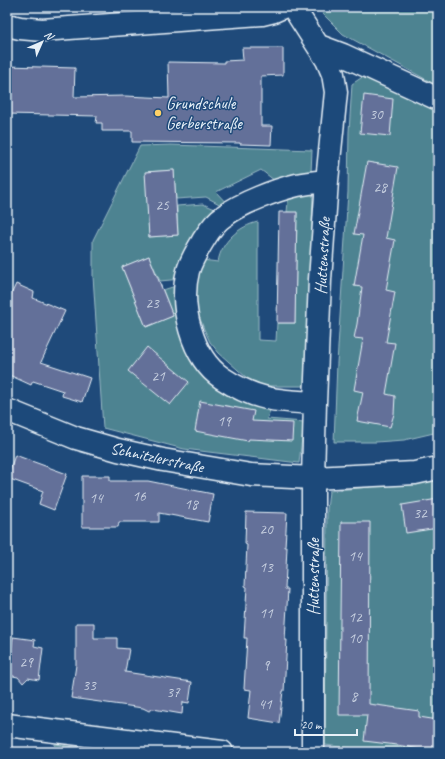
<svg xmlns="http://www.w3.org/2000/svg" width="445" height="759" font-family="Caveat,sans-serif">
	<rect width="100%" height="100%" fill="#1f4a7a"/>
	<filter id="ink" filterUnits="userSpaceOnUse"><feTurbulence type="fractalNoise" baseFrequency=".025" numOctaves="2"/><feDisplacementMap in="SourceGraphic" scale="8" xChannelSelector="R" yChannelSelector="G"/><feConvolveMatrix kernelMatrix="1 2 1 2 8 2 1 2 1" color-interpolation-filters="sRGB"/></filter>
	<g filter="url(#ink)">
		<path fill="#4d8391" stroke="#9abac4" d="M318,7H438V86L343,34L323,14Z
			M364,76L438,106V432L404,440L376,442H334L337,363L348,192L349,132L352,84Z
			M171,145L312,150L311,173L279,184L261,170L216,192L228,205L225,207L206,197L176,199L174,170L146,172L149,237L178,235L177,206L203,204L220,211L181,279L160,281L149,256L122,267L146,327L173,316L163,290L182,284L187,340L271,407L267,419L304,422L299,463L184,449L103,428L93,276V240L140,146Z
			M313,190L307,386H264L247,378L219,353L210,342L204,329L197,311L194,279L202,260L218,262C221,242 239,226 258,222V340L276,341L277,323H295L297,213L287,212L289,192Z
			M438,480V752H377L325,745L327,510L329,491Z
			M55,744L106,752H54Z"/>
		<path fill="#646f99" stroke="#e8f1f8" d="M242,48H283V75L261,76V126H272L271,145L240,144V143L132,142V131H102V123H96L97,116L7,114V66L75,68L74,97L125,96L169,98L168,62L224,63V61L243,60Z
			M364,95L393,99L390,136L360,133Z
			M367,162L398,167L386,238L395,240L386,290L395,292L386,342L395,343L386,394L395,396L394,414L390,427L357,421L363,392L354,390L363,339L354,338L357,324L362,287L354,286L363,235L354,234Z
			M174,170L178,235L149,237L145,172Z
			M279,212H297L295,323H277Z
			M149,256L173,316L146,327L122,267Z
			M16,284L34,292L33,298L65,311L41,362L90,378L82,402L62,396L63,391L33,381L31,385L7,374V303Z
			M147,347L189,382L170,405L128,371Z
			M200,401L254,411L252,421L293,423L292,441L249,439L248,441L195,431Z
			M15,455L67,474L54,510L39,504L43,491L7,478Z
			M82,476H110V481H148L213,494L208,522L159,513V522H119L118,527H82Z
			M438,499V528L406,533L402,505Z
			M246,512L287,513L285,547H287L285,589H288L285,640H287L284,691H283L279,723L248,718L251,690L244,689L247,638H244L247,587L245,586L247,545L245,544Z
			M341,522H370L369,704L419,711V717L438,720V752L397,745L364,741L367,715H339Z
			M76,623H94V638H117V648L129,649L125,672L192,682L189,703L183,702L182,714L153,709L149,711L143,708L71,698L76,665Z
			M13,637L35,640L34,646L43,648L39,680L28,678L23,683L18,677L8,675Z"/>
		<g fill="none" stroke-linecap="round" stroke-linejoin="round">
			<defs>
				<path id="minor" d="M293,7L327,60L333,74L336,92L327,181L320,280L315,403L313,478V752
					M7,25L20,28L42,30L262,14L274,11L283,7
					M319,46L343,55L438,99
					M315,403C277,401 255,400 222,378C192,358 179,306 188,271C191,260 198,249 204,239C209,231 216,221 224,216C241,203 276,190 297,185C306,183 317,182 327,181
					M7,410L76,438L118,450L163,460L251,475L313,478L415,473L438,468
					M7,725L222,752"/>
			</defs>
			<use href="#minor" stroke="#e8f1f8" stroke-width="25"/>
			<use href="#minor" stroke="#1f4a7a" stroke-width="22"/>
		</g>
	</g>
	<circle fill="#ffd166" stroke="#1f4a7a" stroke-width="1.5" cx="158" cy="113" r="4"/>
	<g text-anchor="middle" stroke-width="3" stroke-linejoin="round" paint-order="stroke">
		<g font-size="15" fill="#c7d0e0">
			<text x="376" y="119">30</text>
			<text x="380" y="192">28</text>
			<text x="162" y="210">25</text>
			<text x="152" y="308">23</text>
			<text x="158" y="381">21</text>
			<text x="224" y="426">19</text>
			<text x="139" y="501">16</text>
			<text x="96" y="503">14</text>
			<text x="191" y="509">18</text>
			<text x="420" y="518">32</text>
			<text x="266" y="534">20</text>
			<text x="355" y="561">14</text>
			<text x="266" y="572">13</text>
			<text x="266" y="618">11</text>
			<text x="355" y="622">12</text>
			<text x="355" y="643">10</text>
			<text x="26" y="667">29</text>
			<text x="266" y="670">9</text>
			<text x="89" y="690">33</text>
			<text x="173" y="697">37</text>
			<text x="354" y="701">8</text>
			<text x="265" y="709">41</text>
		</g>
		<g font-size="17" fill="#e8f1f8" stroke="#1f4a7a" text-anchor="start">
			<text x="166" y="109">Grundschule<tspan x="166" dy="20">Gerberstraße</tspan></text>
		</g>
		<g font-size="17" fill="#e8f1f8" stroke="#1f4a7a">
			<text transform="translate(322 256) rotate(-87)" y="6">Huttenstraße</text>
			<text transform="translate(157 457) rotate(12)" y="6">Schnitzlerstraße</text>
			<text transform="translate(313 577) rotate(-90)" y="6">Huttenstraße</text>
		</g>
	</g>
	<rect width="445" height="759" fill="none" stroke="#1f4a7a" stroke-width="24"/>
	<rect x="12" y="12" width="421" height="735" fill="none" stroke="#e8f1f8" stroke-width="1.5" filter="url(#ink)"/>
	<g transform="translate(42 42) rotate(45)" stroke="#1f4a7a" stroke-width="3" paint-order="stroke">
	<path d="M0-3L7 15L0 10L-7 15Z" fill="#e8f1f8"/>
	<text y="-6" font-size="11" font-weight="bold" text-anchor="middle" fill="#e8f1f8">N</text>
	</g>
	<path d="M295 729v6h62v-6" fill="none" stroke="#e8f1f8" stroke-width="2"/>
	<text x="301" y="729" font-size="12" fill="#e8f1f8" stroke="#1f4a7a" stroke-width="3" paint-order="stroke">20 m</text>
</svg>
